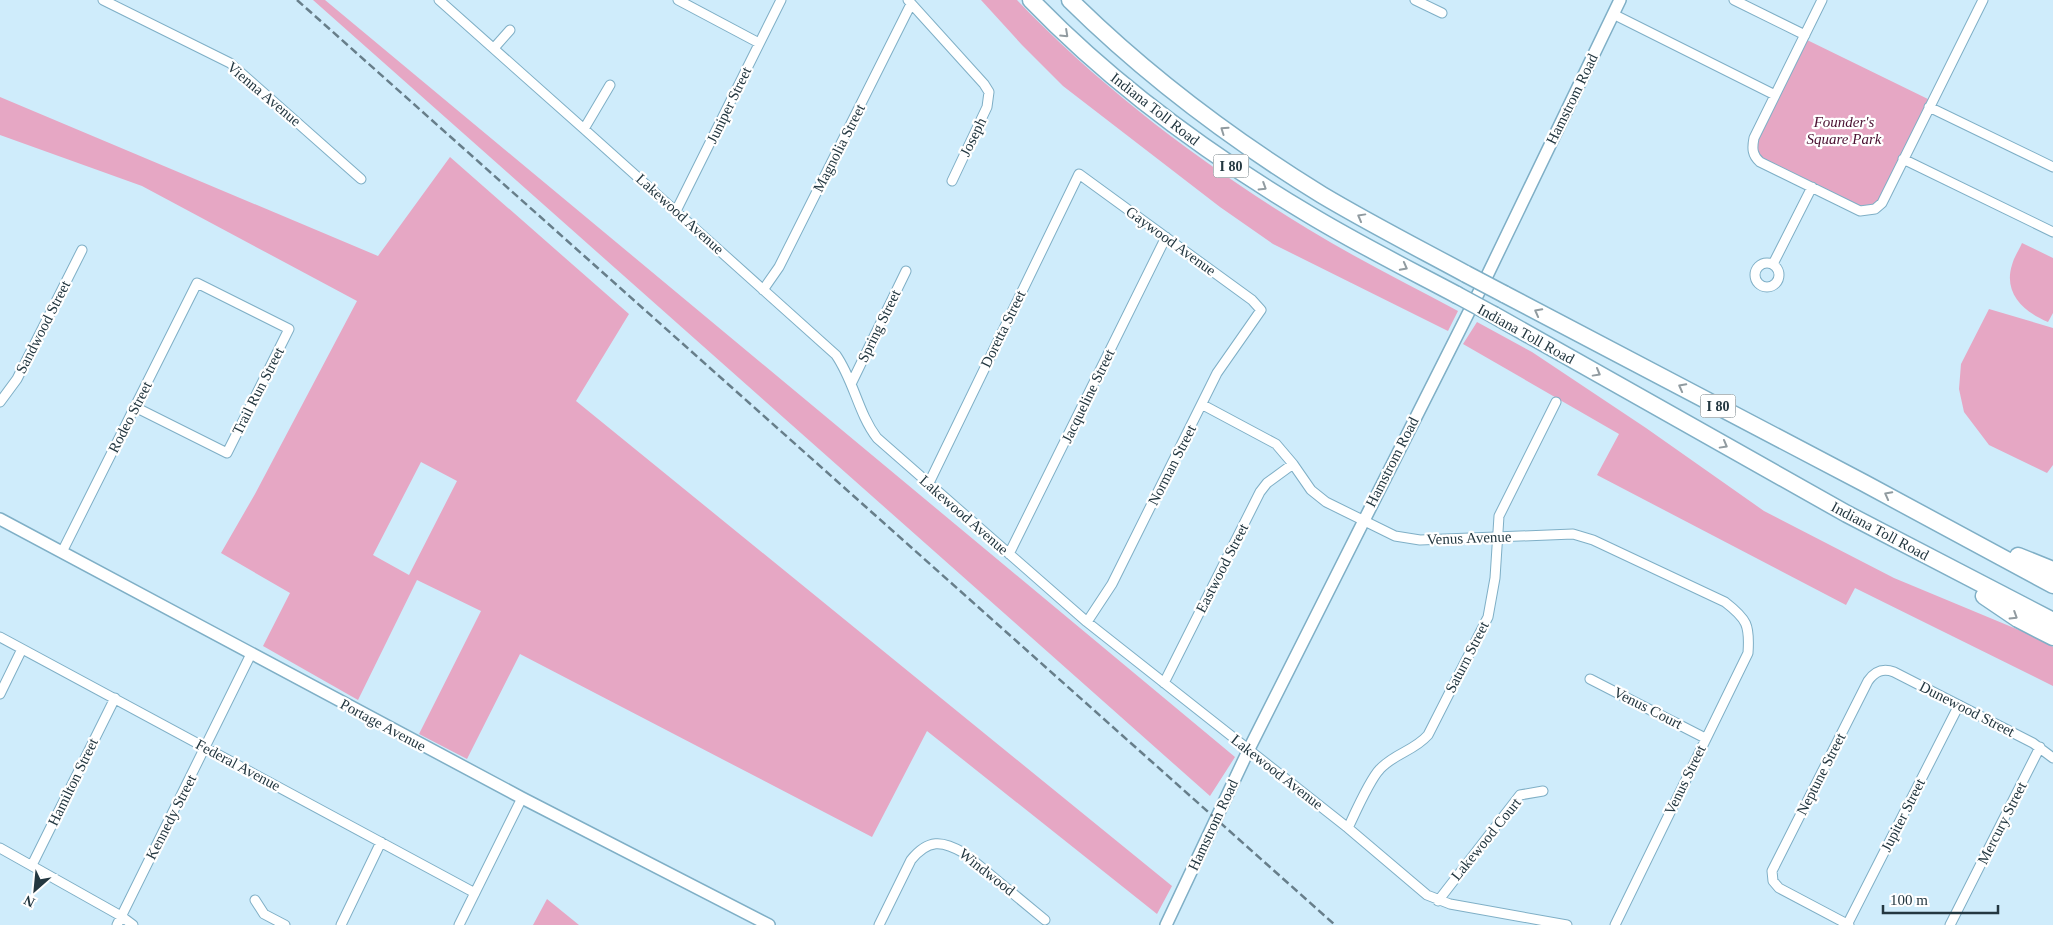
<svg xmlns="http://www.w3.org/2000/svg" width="2053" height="925" font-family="Georgia,serif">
	<rect width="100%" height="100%" fill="#cfecfb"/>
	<path fill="#e6a7c4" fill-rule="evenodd" d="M313,0H325L1235,757L1210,796Z
		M981,0H1017C1102,89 1203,165 1308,229C1357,259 1408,284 1458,311L1448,331L1273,244L1220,207L1063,86L1022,45Z
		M1803,38L1932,101L1882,203L1867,210L1760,162L1754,138Z
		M0,97L378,256L450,157L629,314L576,401L1172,886L1157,914L927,731L872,837L520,654L467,759L419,734L481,611L417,580L358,700L263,646L290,593L221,553L255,494L357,301L142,186L0,135ZM421,462L457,481L409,575L373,555Z
		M2022,243L2053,258V313L2048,322C2024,312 2003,293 2012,265C2014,257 2019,250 2022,243Z
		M1989,309L2053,328V465L2047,473L1989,445L1964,412L1959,389L1961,364Z
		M1477,322L1532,352L1646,428L1764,511L1894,578L2038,638L2053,647V686L1855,588L1846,605L1597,475L1619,434L1463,344Z
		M547,899L579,925H533Z"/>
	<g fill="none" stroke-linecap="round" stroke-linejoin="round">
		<defs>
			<path id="minor" d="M103,0L230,63L361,179
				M439,0L584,129L836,355C854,381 858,413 877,438L1087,622L1348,828L1427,895L1450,904L1567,925
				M678,0L759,43
				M908,0L984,84L989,92L987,107L952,181
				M1415,0L1442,13
				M1734,0L1805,35
				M1822,0L1754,138C1752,148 1752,155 1760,162L1860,211L1875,209L1882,203L1983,0
				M1613,14L1775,95
				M494,48L510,30
				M1929,107L2053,167
				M584,129L610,85
				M1903,159L2053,232
				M676,211L781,0
				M1755 275a12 12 0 1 1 24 0a12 12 0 1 1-24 0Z
				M1773,264L1812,187
				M763,290L779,267L911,4
				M852,382L906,271
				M0,402L17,379L82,250
				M1203,405L1276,444L1293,464L1311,490L1326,502L1395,536L1420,540L1573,534L1593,540L1725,602C1747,619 1750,625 1748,653L1615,925
				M928,485L1079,174L1252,300L1261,310L1217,373L1112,584L1087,622
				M62,552L197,283L289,329L227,453L135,407
				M1009,554L1166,237
				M0,637L475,893
				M1590,679L1705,738
				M1164,683L1260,492L1267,483L1293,464
				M0,694L22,649
				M1348,828C1355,813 1370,779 1380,769C1395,753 1414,751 1428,735L1488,617L1495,578L1499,516L1556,402
				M0,848L121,916L133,925
				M32,865L115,698
				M255,900L264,914L285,925
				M1438,901L1520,795L1543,791
				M117,925L251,654
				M341,925L381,842
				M459,925L522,798
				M879,925L911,860C928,839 942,840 964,853L1045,920
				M1847,925L1959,705
				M1849,925L1779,888L1773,881L1772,871L1868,681C1875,671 1883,668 1894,672L2033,743L2053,758
				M1950,925L2040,747"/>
			<path id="tertiary" d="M0,519L522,798L769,925
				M1166,925L1249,749L1485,280L1620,0"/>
			<path id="motorway" d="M1031,0C1113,85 1209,155 1310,215C1358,244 1408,269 1457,295
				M1070,0C1146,75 1231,139 1322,195C1369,223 1418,248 1466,274
				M1504,294L1864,483L2053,585
				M1494,315L1847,514L2053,621
				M2018,556L2053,570
				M1984,596L2018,619L2053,637"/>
		</defs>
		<use href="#minor" stroke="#7fafc6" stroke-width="11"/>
		<use href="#tertiary" stroke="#7fafc6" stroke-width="14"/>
		<use href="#motorway" stroke="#7fafc6" stroke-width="19"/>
		<use href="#minor" stroke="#fff" stroke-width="9"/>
		<use href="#tertiary" stroke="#fff" stroke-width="11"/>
		<use href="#motorway" stroke="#fff" stroke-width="16"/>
		<path stroke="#677e8a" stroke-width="2.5" stroke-dasharray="8 4" stroke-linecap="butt" d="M297,0L1335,925"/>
		<defs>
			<path id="motorway-bridge" d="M1466,274L1504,294
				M1457,295L1494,315"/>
		</defs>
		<use href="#motorway-bridge" stroke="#7fafc6" stroke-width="19" stroke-linecap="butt"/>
		<use href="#motorway-bridge" stroke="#fff" stroke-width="16"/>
	</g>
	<defs><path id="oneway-chevron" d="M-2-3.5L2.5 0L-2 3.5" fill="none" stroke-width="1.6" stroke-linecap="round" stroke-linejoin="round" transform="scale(1.25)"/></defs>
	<g stroke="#919ba0">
		<use href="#oneway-chevron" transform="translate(1065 34) rotate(43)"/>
		<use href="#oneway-chevron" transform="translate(1224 130) rotate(-145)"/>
		<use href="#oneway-chevron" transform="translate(1263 187) rotate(32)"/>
		<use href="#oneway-chevron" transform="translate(1361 217) rotate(-151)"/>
		<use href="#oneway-chevron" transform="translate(1404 267) rotate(28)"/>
		<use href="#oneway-chevron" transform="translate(1538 312) rotate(-152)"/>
		<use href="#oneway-chevron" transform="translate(1597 373) rotate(29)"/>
		<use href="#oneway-chevron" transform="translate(1682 387) rotate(-152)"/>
		<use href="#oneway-chevron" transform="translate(1724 445) rotate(29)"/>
		<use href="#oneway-chevron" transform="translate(1888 495) rotate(-152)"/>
		<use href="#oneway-chevron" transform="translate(2014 616) rotate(32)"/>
	</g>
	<g text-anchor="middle" stroke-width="4.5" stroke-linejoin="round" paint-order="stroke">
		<g fill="#fff" stroke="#657379" stroke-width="1">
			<rect x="1213.5" y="154.5" width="35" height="23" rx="4"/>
			<rect x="1700.5" y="394.5" width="35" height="23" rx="4"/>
		</g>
		<g font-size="14" font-weight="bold" fill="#233740">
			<text x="1231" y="171">I 80</text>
			<text x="1718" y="411">I 80</text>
		</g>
		<g font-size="15" fill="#233740" stroke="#fff">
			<text transform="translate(264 94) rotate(40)" y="5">Vienna Avenue</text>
			<text transform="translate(1572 99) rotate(-64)" y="5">Hamstrom Road</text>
			<text transform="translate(729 105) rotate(-64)" y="5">Juniper Street</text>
			<text transform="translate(1155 109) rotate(38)" y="5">Indiana Toll Road</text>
			<text transform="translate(973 137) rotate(-64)" y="5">Joseph</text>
			<text transform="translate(839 148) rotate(-63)" y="5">Magnolia Street</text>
			<text transform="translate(680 214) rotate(42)" y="5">Lakewood Avenue</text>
			<text transform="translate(1171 241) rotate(36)" y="5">Gaywood Avenue</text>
			<text transform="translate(879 326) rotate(-64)" y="5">Spring Street</text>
			<text transform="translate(43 327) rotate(-63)" y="5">Sandwood Street</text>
			<text transform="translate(1003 329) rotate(-64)" y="5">Doretta Street</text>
			<text transform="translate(1526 334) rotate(29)" y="5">Indiana Toll Road</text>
			<text transform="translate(258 391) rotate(-63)" y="5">Trail Run Street</text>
			<text transform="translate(1088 396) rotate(-64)" y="5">Jacqueline Street</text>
			<text transform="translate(130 417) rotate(-63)" y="5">Rodeo Street</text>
			<text transform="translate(1392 462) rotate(-63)" y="5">Hamstrom Road</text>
			<text transform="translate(1172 465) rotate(-63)" y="5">Norman Street</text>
			<text transform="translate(964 515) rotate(41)" y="5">Lakewood Avenue</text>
			<text transform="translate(1880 531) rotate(28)" y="5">Indiana Toll Road</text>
			<text transform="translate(1469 538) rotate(-2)" y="5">Venus Avenue</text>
			<text transform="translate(1222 568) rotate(-63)" y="5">Eastwood Street</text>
			<text transform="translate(1467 657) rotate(-63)" y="5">Saturn Street</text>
			<text transform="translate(1648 708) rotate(27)" y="5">Venus Court</text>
			<text transform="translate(1967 709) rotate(27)" y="5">Dunewood Street</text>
			<text transform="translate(383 725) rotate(28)" y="5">Portage Avenue</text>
			<text transform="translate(238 765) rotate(28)" y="5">Federal Avenue</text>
			<text transform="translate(1277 772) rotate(38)" y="5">Lakewood Avenue</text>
			<text transform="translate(1821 774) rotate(-63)" y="5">Neptune Street</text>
			<text transform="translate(1685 780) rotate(-64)" y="5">Venus Street</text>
			<text transform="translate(73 782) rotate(-64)" y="5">Hamilton Street</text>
			<text transform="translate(1903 815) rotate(-63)" y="5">Jupiter Street</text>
			<text transform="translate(171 817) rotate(-63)" y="5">Kennedy Street</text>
			<text transform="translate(2002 823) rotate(-63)" y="5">Mercury Street</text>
			<text transform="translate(1213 825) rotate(-65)" y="5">Hamstrom Road</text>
			<text transform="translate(1486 839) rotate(-51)" y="5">Lakewood Court</text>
			<text transform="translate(987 872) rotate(38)" y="5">Windwood</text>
		</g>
		<g font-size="15" font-style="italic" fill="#490f30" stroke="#fff">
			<text x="1844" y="127">Founder's<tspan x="1844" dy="17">Square Park</tspan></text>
		</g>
	</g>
	<g transform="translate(35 890) rotate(207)" stroke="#ffffff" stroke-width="4" paint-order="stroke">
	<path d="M0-4L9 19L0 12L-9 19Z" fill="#233740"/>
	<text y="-8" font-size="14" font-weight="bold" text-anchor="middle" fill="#233740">N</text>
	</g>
	<path d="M1883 905v8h115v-8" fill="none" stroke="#233740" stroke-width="2.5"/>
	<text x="1890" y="905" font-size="15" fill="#233740" stroke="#ffffff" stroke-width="4" paint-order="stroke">100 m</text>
</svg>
